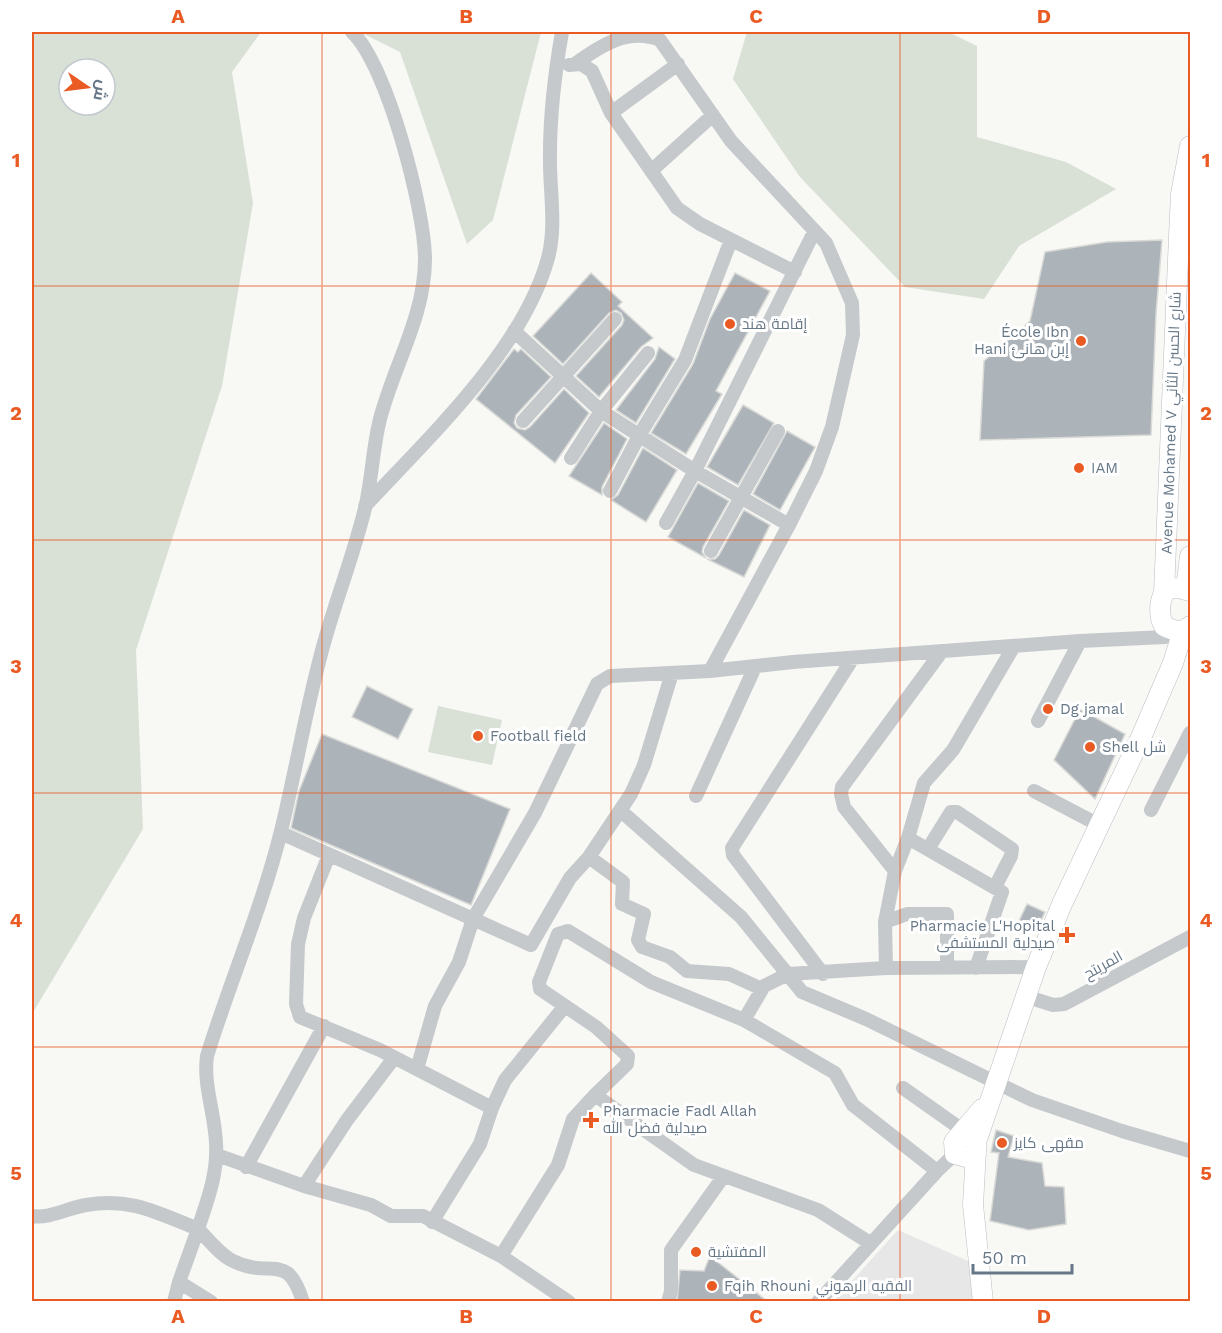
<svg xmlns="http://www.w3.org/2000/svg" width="1222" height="1333" font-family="'Work Sans',Cairo,sans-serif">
	<rect width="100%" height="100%" fill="#f8f8f5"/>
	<path fill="#e6e7e6" d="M898,1230L977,1265L979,1301L833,1302Z"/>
	<path fill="#d9e0d6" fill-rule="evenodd" d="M32,32H261L232,72L253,203L222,386L136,650L143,829L32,1014ZM69,69H105V105H69Z
		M360,32H541L493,220L467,244L400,52Z
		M747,32H948L977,46V137L1066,162L1116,189L1019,246L984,299L905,287L800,177L733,79Z
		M438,706L502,720L492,765L428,752Z"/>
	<path fill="#acb4ba" stroke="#d9dad7" stroke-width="1.5" d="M1162,240L1156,314L1151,435L980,440L984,361L1030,321L1045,252L1107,242Z
		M591,273L622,302L618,306L653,338L641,347L599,397L576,376L622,325L624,320L621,313L616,310L609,313L563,364L533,336Z
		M735,273L770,291L716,391L722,394L686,454L651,433L693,364L710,319Z
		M659,347L675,359L636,423L616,410L655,359Z
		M514,349L518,352L521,349L551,377L516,415L514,423L517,428L525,430L530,427L564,389L589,413L555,463L476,399Z
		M743,405L774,423L738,485L707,467Z
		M604,423L627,439L602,487V495L569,476Z
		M787,431L815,447L780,510L753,494Z
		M643,448L677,470L646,522L611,500L618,495Z
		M698,483L729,501L703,547L702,552L706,558L668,537Z
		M744,510L770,525L744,577L707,559H715L719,555Z
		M367,686L413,709L398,739L352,717Z
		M1080,709L1125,734L1095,799L1054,760Z
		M322,734L510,809L471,905L291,828L299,791Z
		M1027,904L1045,912L1037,929L1019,921Z
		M996,1130L1014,1136L1008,1157L1042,1163L1045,1186L1064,1187L1066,1224L1029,1230L990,1221L999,1153L991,1152Z
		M710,1256L768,1302H677L680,1270L704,1271Z"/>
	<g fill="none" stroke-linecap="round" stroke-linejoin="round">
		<defs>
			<path id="secondary" d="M1186,589L1190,556
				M1190,591L1179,588L1167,589C1159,598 1158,615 1164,626C1174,631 1182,634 1190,626
				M1164,593L1179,236L1181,194L1190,146
				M960,1136L972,1137L976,1142V1151L969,1158L955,1154L954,1142L982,1109
				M976,1142L1036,967L1062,904L1142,735L1173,663L1183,631
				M976,1151L973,1205L983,1302"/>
		</defs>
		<use href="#secondary" stroke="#babec3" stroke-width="21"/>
		<path stroke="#c5c9cc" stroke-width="14" d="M575,64C600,46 628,27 660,40L731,141L826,243L852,303L853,335L832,427L816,471L789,525
			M569,65L581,64L592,71L611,113L677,208L700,224L795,272
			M611,113L678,64
			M651,171L713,115
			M514,331L601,411L695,471L666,523
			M523,421L615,319
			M571,458L601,411L648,353
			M610,491L640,434L685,360L731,240
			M365,506C428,438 523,350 548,258C557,225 549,188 550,154C550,112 555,72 562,32
			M711,551L778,431
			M710,671L789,525L695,471L814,232
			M1038,721L1080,641
			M1034,791L1099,825
			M696,796L755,667
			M1151,810L1190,733
			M621,811L741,917L802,992L866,1019L1032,1100L1122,1131L1190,1151
			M281,833L473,919L535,813L597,684L610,676L710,671L793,662L1080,641L1165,637
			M908,838L1002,892L976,968
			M928,849L951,812H957L1012,849L1011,856L995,887
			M329,855L304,918L298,944L296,1004L300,1017L380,1050L492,1108
			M589,857L623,882L622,904L644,914L638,940L642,947L670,957L687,971L729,974L762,989
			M895,871L908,838L924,783L953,750L1014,646
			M885,922L907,914H947V968
			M886,968L885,922L895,871L844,807L841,794L842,787L942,651
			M823,974L733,855L732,848L853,658
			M1028,997L1053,1005L1064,1004L1190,937
			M744,1020L835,1073L853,1105L937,1171
			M417,1069L435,1006L459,962L473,919L531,945L570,878L589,857L631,794L644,765L672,673
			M903,1088L964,1131
			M217,1155L304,1186L371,1205L391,1216H423L501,1256L569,1302
			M246,1167L324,1026
			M304,1186L347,1120L394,1058
			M32,1216C49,1219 68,1208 86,1205C130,1197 158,1213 198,1229L179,1282L211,1302
			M432,1222L480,1144L492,1108L505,1080L564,1007
			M870,1243L818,1210L694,1165L595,1095L627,1064L628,1056L596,1027L540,989L539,982L558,934L568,931L651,982L744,1020L764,986L788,974L886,968L1036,967
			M501,1256L558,1165L573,1119L595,1095
			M174,1302L179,1282
			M303,1302C287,1250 272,1280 233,1261C220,1255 209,1240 198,1229C207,1201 218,1174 216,1143C215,1114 203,1085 207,1056C230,981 262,908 281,831C295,774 305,715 320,658C333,606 354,556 366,504C372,476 373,447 380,419C394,365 425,316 425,259C425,211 387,64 352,32
			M668,1302L671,1291V1250L723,1177
			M818,1302L937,1171L955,1154"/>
		<use href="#secondary" stroke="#fff" stroke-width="20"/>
	</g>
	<path fill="none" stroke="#ea5a23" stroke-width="1.5" stroke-opacity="0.55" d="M322,32V1302M611,32V1302M900,32V1302M32,286H1190M32,540H1190M32,793H1190M32,1047H1190"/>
	<g fill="#ea5a23" stroke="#fff" stroke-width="2">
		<circle cx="730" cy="324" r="6"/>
		<circle cx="1081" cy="341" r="6"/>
		<circle cx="1079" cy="468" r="6"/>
		<circle cx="1048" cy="709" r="6"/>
		<circle cx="478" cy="736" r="6"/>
		<circle cx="1090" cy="747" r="6"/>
		<path d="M1064 926h6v6h6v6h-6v6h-6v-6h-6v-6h6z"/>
		<path d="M588 1111h6v6h6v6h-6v6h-6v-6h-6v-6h6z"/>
		<circle cx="1002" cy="1143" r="6"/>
		<circle cx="696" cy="1252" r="6"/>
		<circle cx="712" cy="1286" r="6"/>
	</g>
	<g text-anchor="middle" stroke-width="6" stroke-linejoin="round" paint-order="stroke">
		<g font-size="15" fill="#667787" stroke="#fff" text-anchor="start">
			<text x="742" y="329">إقامة هند</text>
			<text x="1069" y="337" text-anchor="end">École Ibn<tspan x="1069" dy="17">Hani إبن هانئ</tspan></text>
			<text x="1091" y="473">IAM</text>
			<text x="1060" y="714">Dg jamal</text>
			<text x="490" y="741">Football field</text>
			<text x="1102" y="752">Shell شل</text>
			<text x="1055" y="931" text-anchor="end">Pharmacie L'Hopital<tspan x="1055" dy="17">صيدلية المستشفى</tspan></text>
			<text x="603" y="1116">Pharmacie Fadl Allah<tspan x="603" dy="17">صيدلية فضل الله</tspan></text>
			<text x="1014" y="1148">مقهى كايز</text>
			<text x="708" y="1257">المفتشية</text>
			<text x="724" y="1291">Fqih Rhouni الفقيه الرهوني</text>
		</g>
		<g font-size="15" fill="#667787" stroke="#fff">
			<text transform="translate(1171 423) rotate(-88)" y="5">Avenue Mohamed V شارع الحسن الثاني</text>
			<text transform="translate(1103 965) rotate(-29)" y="5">المريتح</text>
		</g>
	</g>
	<rect width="1222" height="1333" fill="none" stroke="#ffffff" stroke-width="66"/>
	<g transform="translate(87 87) rotate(104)"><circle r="28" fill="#ffffff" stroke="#c2c9cf" stroke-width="1.5"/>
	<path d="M0-4.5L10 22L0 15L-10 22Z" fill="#ea5a23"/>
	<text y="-9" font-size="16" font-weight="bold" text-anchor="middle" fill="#667787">ش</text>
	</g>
	<path d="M973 1264v9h99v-9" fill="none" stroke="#667787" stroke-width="3"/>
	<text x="982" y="1264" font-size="18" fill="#667787" stroke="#ffffff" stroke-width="4.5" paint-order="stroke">50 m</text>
	<rect x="33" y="33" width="1156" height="1267" fill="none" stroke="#ea5a23" stroke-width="2"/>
	<g font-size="20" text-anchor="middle" font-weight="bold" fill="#ea5a23">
		<text x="178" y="23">A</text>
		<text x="466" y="23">B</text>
		<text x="756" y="23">C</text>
		<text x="1044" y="23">D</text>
		<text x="16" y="167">1</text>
		<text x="1206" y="167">1</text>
		<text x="16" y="420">2</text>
		<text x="1206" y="420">2</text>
		<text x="16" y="673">3</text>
		<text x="1206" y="673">3</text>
		<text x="16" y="927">4</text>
		<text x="1206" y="927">4</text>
		<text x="16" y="1180">5</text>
		<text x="1206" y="1180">5</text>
		<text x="178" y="1323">A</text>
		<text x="466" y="1323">B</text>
		<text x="756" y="1323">C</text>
		<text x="1044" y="1323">D</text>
	</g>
</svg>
